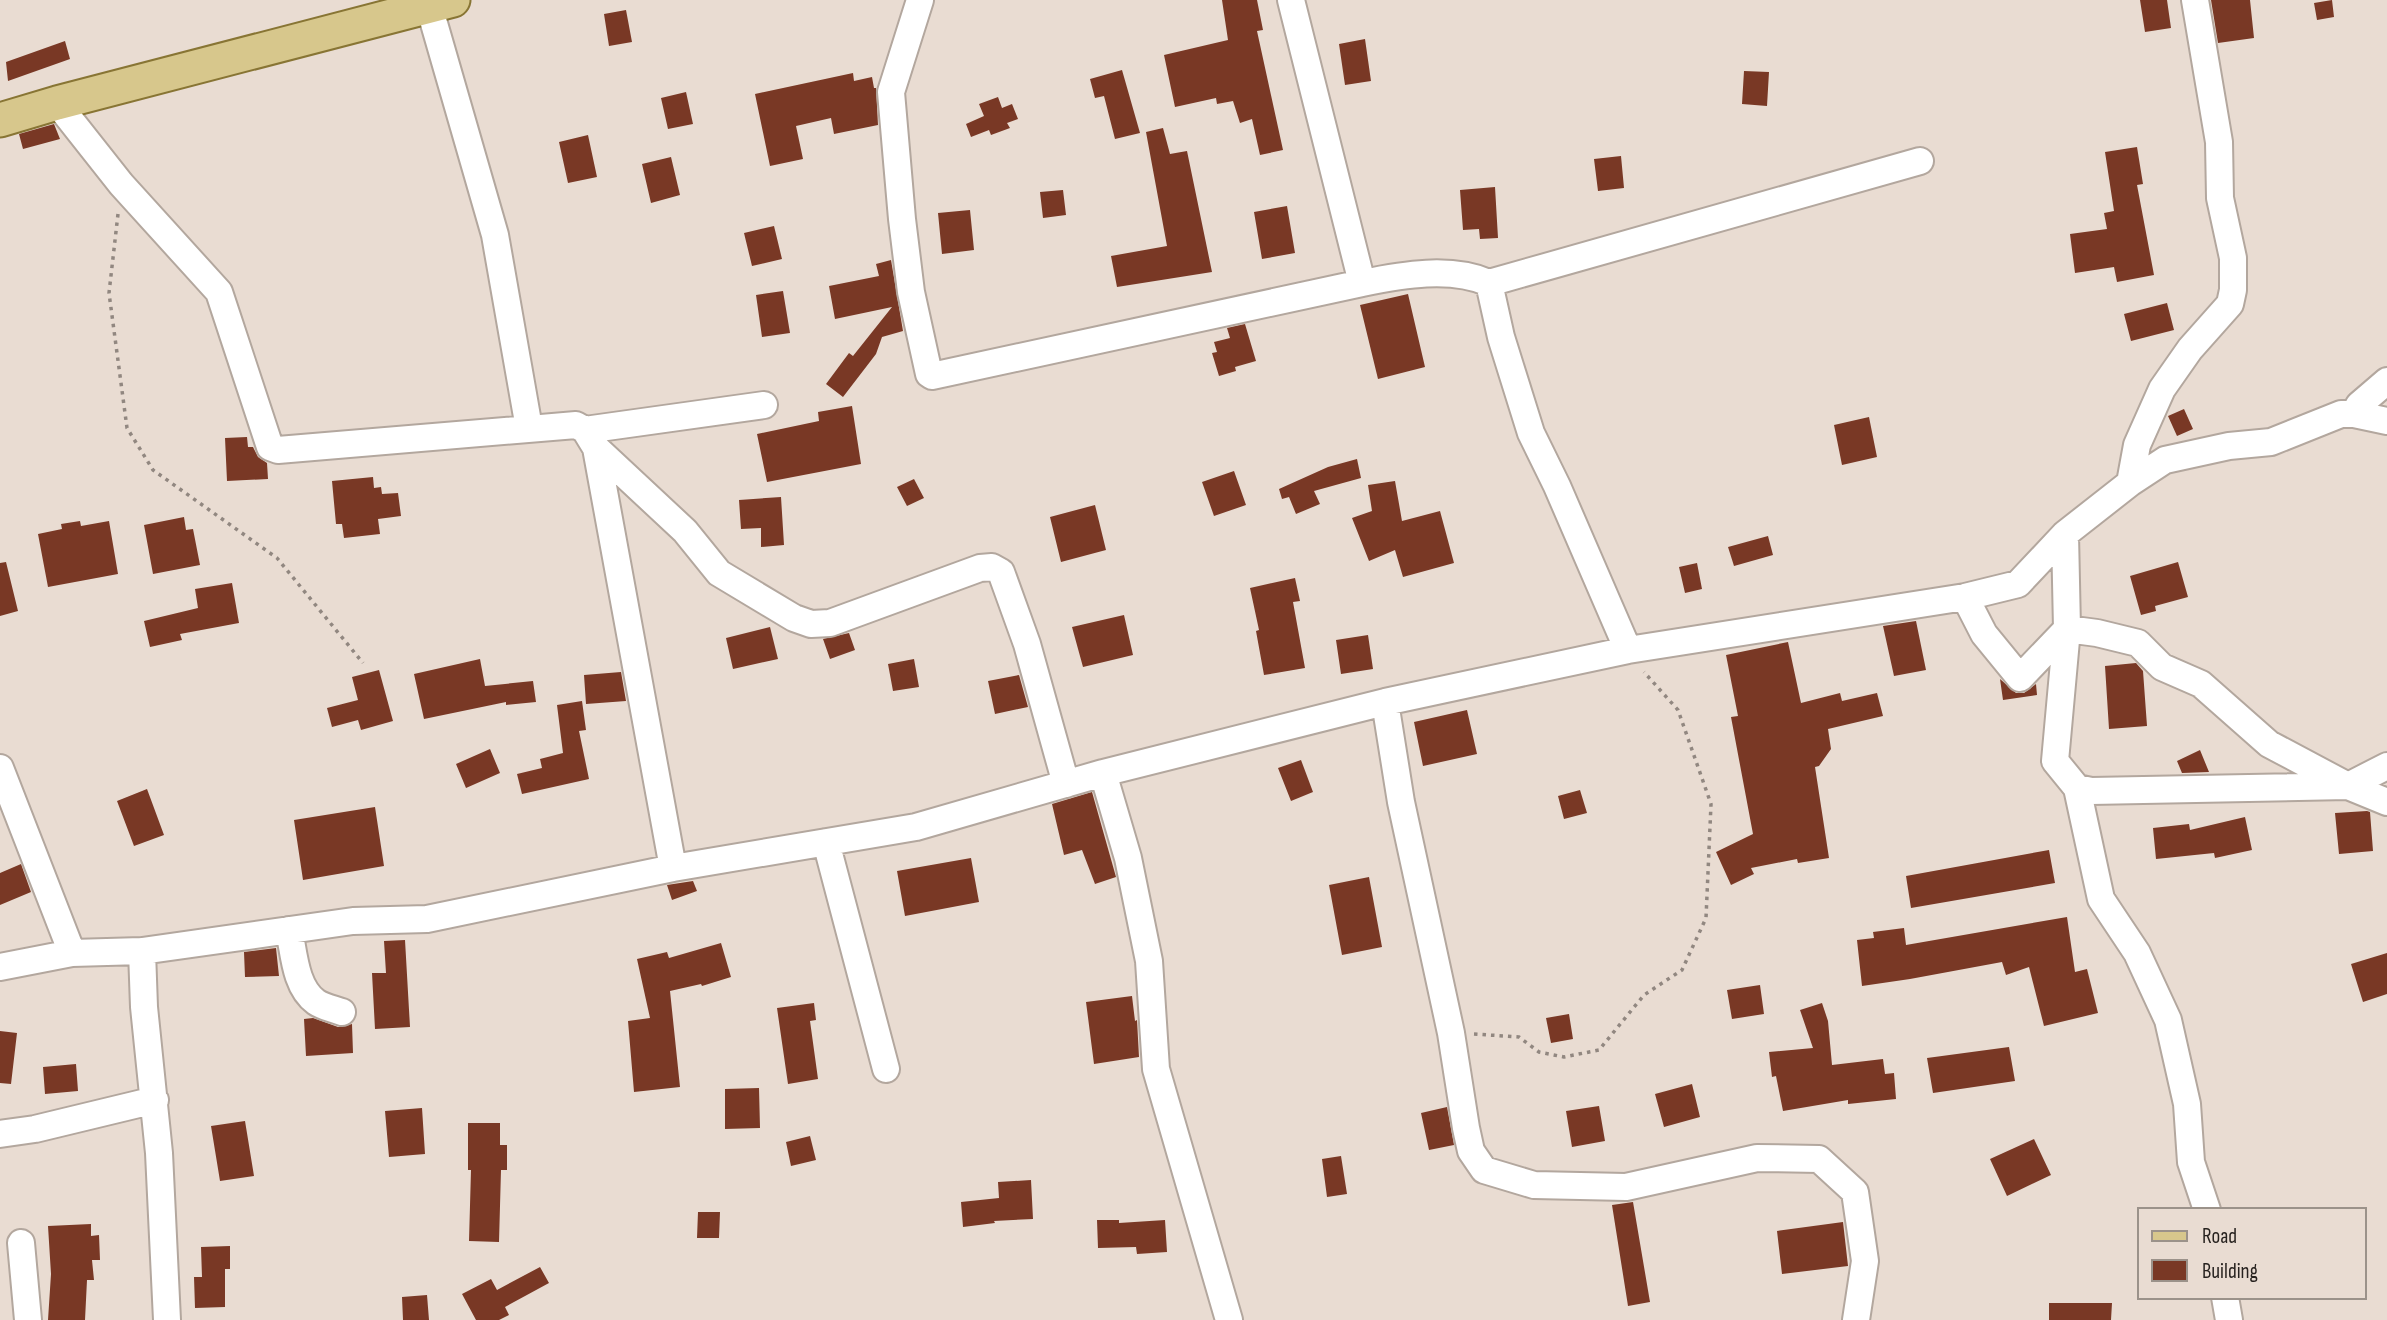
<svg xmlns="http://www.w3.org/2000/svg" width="2387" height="1320" font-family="'Sofia Sans Condensed',sans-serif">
	<rect width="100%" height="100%" fill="#e9dcd2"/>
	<path fill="#793825" d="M1222,0H1257L1263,30L1257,31L1283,150L1260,155L1252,119L1240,123L1233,101L1217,104L1216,98L1175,107L1164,55L1228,40Z
		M2140,0H2167L2171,28L2145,32Z
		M2211,0H2250L2254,38L2218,43Z
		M2332,0L2334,17L2317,20L2314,3Z
		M626,10L632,42L609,46L604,14Z
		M1365,39L1371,81L1345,85L1339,44Z
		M65,41L70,59L8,81L6,62Z
		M1122,70L1140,133L1115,139L1104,96L1095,98L1090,79Z
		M1744,71L1769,72L1767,106L1742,104Z
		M853,73L854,81L872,77L874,88H876L878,125L834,134L831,118L796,126L803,159L770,166L755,94Z
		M686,92L693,124L668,129L661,98Z
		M998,97L1002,108L1012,104L1018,119L1007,123L1010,128L991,135L989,130L971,137L966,124L984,116L979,104Z
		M54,124L60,139L23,149L19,134Z
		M1163,128L1170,154L1187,151L1212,272L1117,287L1111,256L1167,246L1146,132Z
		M588,135L597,177L568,183L559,142Z
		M2137,147L2143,184L2137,185L2154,275L2117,282L2114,267L2075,273L2070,234L2107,229L2104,213L2114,211L2105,152Z
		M1621,156L1624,188L1598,191L1594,159Z
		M671,157L680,195L651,203L642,164Z
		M1495,187L1498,238L1480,239L1479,229L1463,230L1460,190Z
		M1063,190L1066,215L1043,218L1040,192Z
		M1287,206L1295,253L1262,259L1254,212Z
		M970,210L974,250L942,254L938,213Z
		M774,226L782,259L752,266L744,233Z
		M891,260L903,331L882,337L876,354L843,397L826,384L849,353L853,356L892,307L835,319L829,286L879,276L876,264Z
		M783,291L790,333L762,337L756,295Z
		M1408,294L1425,367L1378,379L1360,305Z
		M2167,303L2174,330L2131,341L2124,314Z
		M1245,324L1256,361L1235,367L1236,371L1219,376L1212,353L1217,352L1214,342L1230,338L1227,328Z
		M852,406L861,464L767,482L757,434L819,421L818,412Z
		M2184,409L2193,429L2177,436L2168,416Z
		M1869,417L1877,457L1842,465L1834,425Z
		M247,437L248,447H253L258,457L267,463L268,479L227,481L225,438Z
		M1357,459L1361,478L1314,491L1320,504L1296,514L1289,497L1282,499L1279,489L1328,467Z
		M1234,471L1246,505L1214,516L1202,482Z
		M373,477L374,488L381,487L382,494L398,493L401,516L378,519L380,534L344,538L342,524H336L332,481Z
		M914,479L924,498L907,506L897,487Z
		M1395,481L1402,521L1440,511L1454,563L1403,577L1395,550L1369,561L1352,518L1372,511L1368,485Z
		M781,497L784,545L761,547V528L741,529L739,500Z
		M1095,505L1106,550L1061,562L1050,517Z
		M184,517L186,530L193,529L200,565L153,574L144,525Z
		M80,521L81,526L109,521L118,574L48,587L38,534L62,529L61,524Z
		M1768,536L1773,555L1734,566L1728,547Z
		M6,562L18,611L0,616V563Z
		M2178,562L2188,597L2155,606L2156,611L2141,615L2130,576Z
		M1697,563L1702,589L1685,593L1679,567Z
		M1295,578L1300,601L1293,602L1305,668L1264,675L1256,631L1259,630L1250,588Z
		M232,583L239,623L180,634L182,640L150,647L144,621L198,608L195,589Z
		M1124,615L1133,655L1083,667L1072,627Z
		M1916,621L1926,670L1894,676L1883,626Z
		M770,627L778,659L733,669L726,638Z
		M849,633L855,650L830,659L823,639Z
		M1368,635L1373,669L1341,674L1336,640Z
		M1788,642L1801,703L1840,693L1842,701L1877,693L1883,716L1828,729L1831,749L1819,766L1815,767L1829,858L1798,863L1797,859L1751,868L1754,874L1731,885L1716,852L1753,834L1731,717L1738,716L1726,655Z
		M480,659L485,686L533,681L536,702L506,705V702L424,719L414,674Z
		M914,659L919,687L893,691L888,664Z
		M2136,663L2143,671L2147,726L2109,729L2105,666Z
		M379,670L393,721L361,730L358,720L332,727L327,708L358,700L352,677Z
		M621,672L626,701L586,704L584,675Z
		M1019,675L1028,707L995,714L988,681Z
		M2000,679L2016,693H2024L2036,684L2037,695L2003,700Z
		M582,701L586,730L579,731L589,779L522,794L517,774L542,768L540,759L563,753L557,705Z
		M1467,710L1477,754L1423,766L1414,722Z
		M490,749L500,773L466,788L456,764Z
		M2200,750L2209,772L2182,773L2177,761Z
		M1301,760L1313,792L1291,801L1278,768Z
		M147,789L164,835L134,846L117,801Z
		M1580,790L1587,813L1564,819L1558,796Z
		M1092,792L1116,877L1095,884L1082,850L1064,855L1052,804Z
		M375,807L384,866L303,880L294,820Z
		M2367,811L2370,812L2373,851L2339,854L2335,813Z
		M2245,817L2252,850L2215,858L2214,853L2156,859L2153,828L2189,824L2190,830Z
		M2049,850L2055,883L1911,908L1906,876Z
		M971,858L979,902L905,916L897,871Z
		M21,864L31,892L0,905V873Z
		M1369,877L1382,947L1342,955L1329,885Z
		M693,881L697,891L672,900L667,885Z
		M2067,917L2075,972L2087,969L2098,1013L2044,1026L2029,967L2006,975L2002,962L1910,979L1862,986L1857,940L1874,938L1873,932L1904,928L1906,945Z
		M405,940L410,1027L375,1029L372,973H386L384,941Z
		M721,943L731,977L702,986L701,984L670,991L680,1087L634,1092L628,1021L650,1018L637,959L667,952L669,958Z
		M276,948L279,976L245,977L244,952Z
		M2387,953V994L2363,1002L2351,964Z
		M1760,985L1764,1014L1732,1019L1727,990Z
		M1132,996L1135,1021L1137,1020L1139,1057L1094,1064L1086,1002Z
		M814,1003L816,1020L810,1021L818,1079L788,1084L777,1008Z
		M1822,1003L1828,1021L1832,1065L1883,1059L1885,1074L1894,1073L1896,1099L1848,1104V1100L1783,1111L1776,1076L1772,1077L1769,1052L1813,1048L1800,1010Z
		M1569,1014L1573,1039L1551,1043L1546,1018Z
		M313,1018L338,1027L352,1024L353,1053L306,1056L304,1019Z
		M0,1031L17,1033L11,1084L0,1083Z
		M2009,1047L2015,1081L1933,1093L1927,1058Z
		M76,1064L78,1091L45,1094L43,1067Z
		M1692,1084L1700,1117L1664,1127L1655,1094Z
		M759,1088L760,1128L725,1129V1089Z
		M1599,1106L1605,1141L1572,1147L1566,1111Z
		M1447,1107L1454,1145L1429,1150L1421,1113Z
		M422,1108L425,1154L389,1157L385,1111Z
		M245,1121L254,1176L220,1181L211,1126Z
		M468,1123H500V1145H507V1170H501L499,1242L469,1241L471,1170H468Z
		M810,1136L816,1160L791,1166L786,1142Z
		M2034,1139L2051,1175L2007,1196L1990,1159Z
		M1341,1156L1347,1194L1327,1197L1322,1159Z
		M1031,1180L1033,1219L994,1221L995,1223L963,1227L961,1202L999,1198L998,1182Z
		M1633,1202L1650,1302L1628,1306L1612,1205Z
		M698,1212H720L719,1238H697Z
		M1097,1220H1119V1223L1165,1220L1167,1252L1137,1254L1136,1247L1098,1248Z
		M1843,1222L1848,1266L1782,1274L1777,1231Z
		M91,1224V1236L99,1235L100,1260H92L94,1280H87L85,1320H48L51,1274L48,1226Z
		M230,1246V1269H225V1307L195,1308L194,1277H202L201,1247Z
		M540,1267L549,1283L505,1307L509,1315L499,1320H476L462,1294L491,1279L497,1290Z
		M427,1295L429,1320H403L402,1297Z
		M2049,1303H2112L2111,1320H2049Z"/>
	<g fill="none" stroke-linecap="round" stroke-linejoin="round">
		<defs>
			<path id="minor" d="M920,0L891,92L902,219L911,292L929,374L932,376L1362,283L1291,0
				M429,6L495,235L529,428
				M57,103L121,184L219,292L270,447L278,450L576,425L585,430L596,448L685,531L719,573L794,618L811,624L830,623L980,568L992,567L1001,572L1027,644L1066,784
				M1362,283C1402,275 1451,266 1489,283L1920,161
				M1489,283L1501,337L1531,433L1557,486L1628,650
				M2354,414L2359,405L2387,381
				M585,430L764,405
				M596,448L673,868
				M2130,483L2137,445L2162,389L2190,349L2230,304L2233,290V258L2220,198L2219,142L2195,0
				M2065,534L2067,629L2055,761L2077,788L2091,791L2348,786L2387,766
				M1965,597L1984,634L2020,678L2067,629L2097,633L2138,643L2162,667L2201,684L2269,744L2348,786L2387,802
				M1385,702L1401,802L1451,1033L1466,1128L1471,1151L1484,1170L1534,1185L1626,1187L1757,1158L1819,1159L1855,1192L1865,1261L1856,1320
				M0,768L72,953
				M1103,773L1128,858L1149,961L1156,1069L1229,1320
				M2077,788L2101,899L2137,953L2168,1020L2187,1104L2191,1162L2207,1210
				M826,842L886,1069
				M289,930C294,953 295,987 316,1002C323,1007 334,1009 342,1012
				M142,951L144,1007L159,1153L167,1320
				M0,967L72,953L142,951L353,921L427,919L673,868L916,827L1103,773L1385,702L1628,650L1965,597L2018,584L2065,534L2130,483L2165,460L2229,446L2271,442L2341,414H2354L2387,421
				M0,1134L35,1129L155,1100
				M21,1243L28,1320
				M2225,1297L2229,1320"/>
			<path id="major" d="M0,120L57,103L453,0"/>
		</defs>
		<use href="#minor" stroke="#b3a79e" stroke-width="30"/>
		<use href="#major" stroke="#887534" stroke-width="37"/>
		<path stroke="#918780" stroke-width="3.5" stroke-dasharray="3.5 5" stroke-linecap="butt" d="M118,214L109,293L127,428L153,470L277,558L363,663
			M1474,1034L1519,1037L1539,1052L1564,1057L1599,1050L1644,995L1682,970L1706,918L1711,804L1678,710L1644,672"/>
		<use href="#minor" stroke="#fff" stroke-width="26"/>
		<use href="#major" stroke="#d7c78c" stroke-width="33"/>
	</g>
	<rect x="2138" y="1208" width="228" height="91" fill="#e9dcd2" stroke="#9b928a" stroke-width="2"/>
	<rect x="2152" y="1231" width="35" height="10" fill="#d7c78c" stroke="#9b928a" stroke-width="2"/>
	<text x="2202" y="1243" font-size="21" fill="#27221f">Road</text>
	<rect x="2152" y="1260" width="35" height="21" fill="#793825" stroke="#9b928a" stroke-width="2"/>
	<text x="2202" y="1278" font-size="21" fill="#27221f">Building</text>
</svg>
